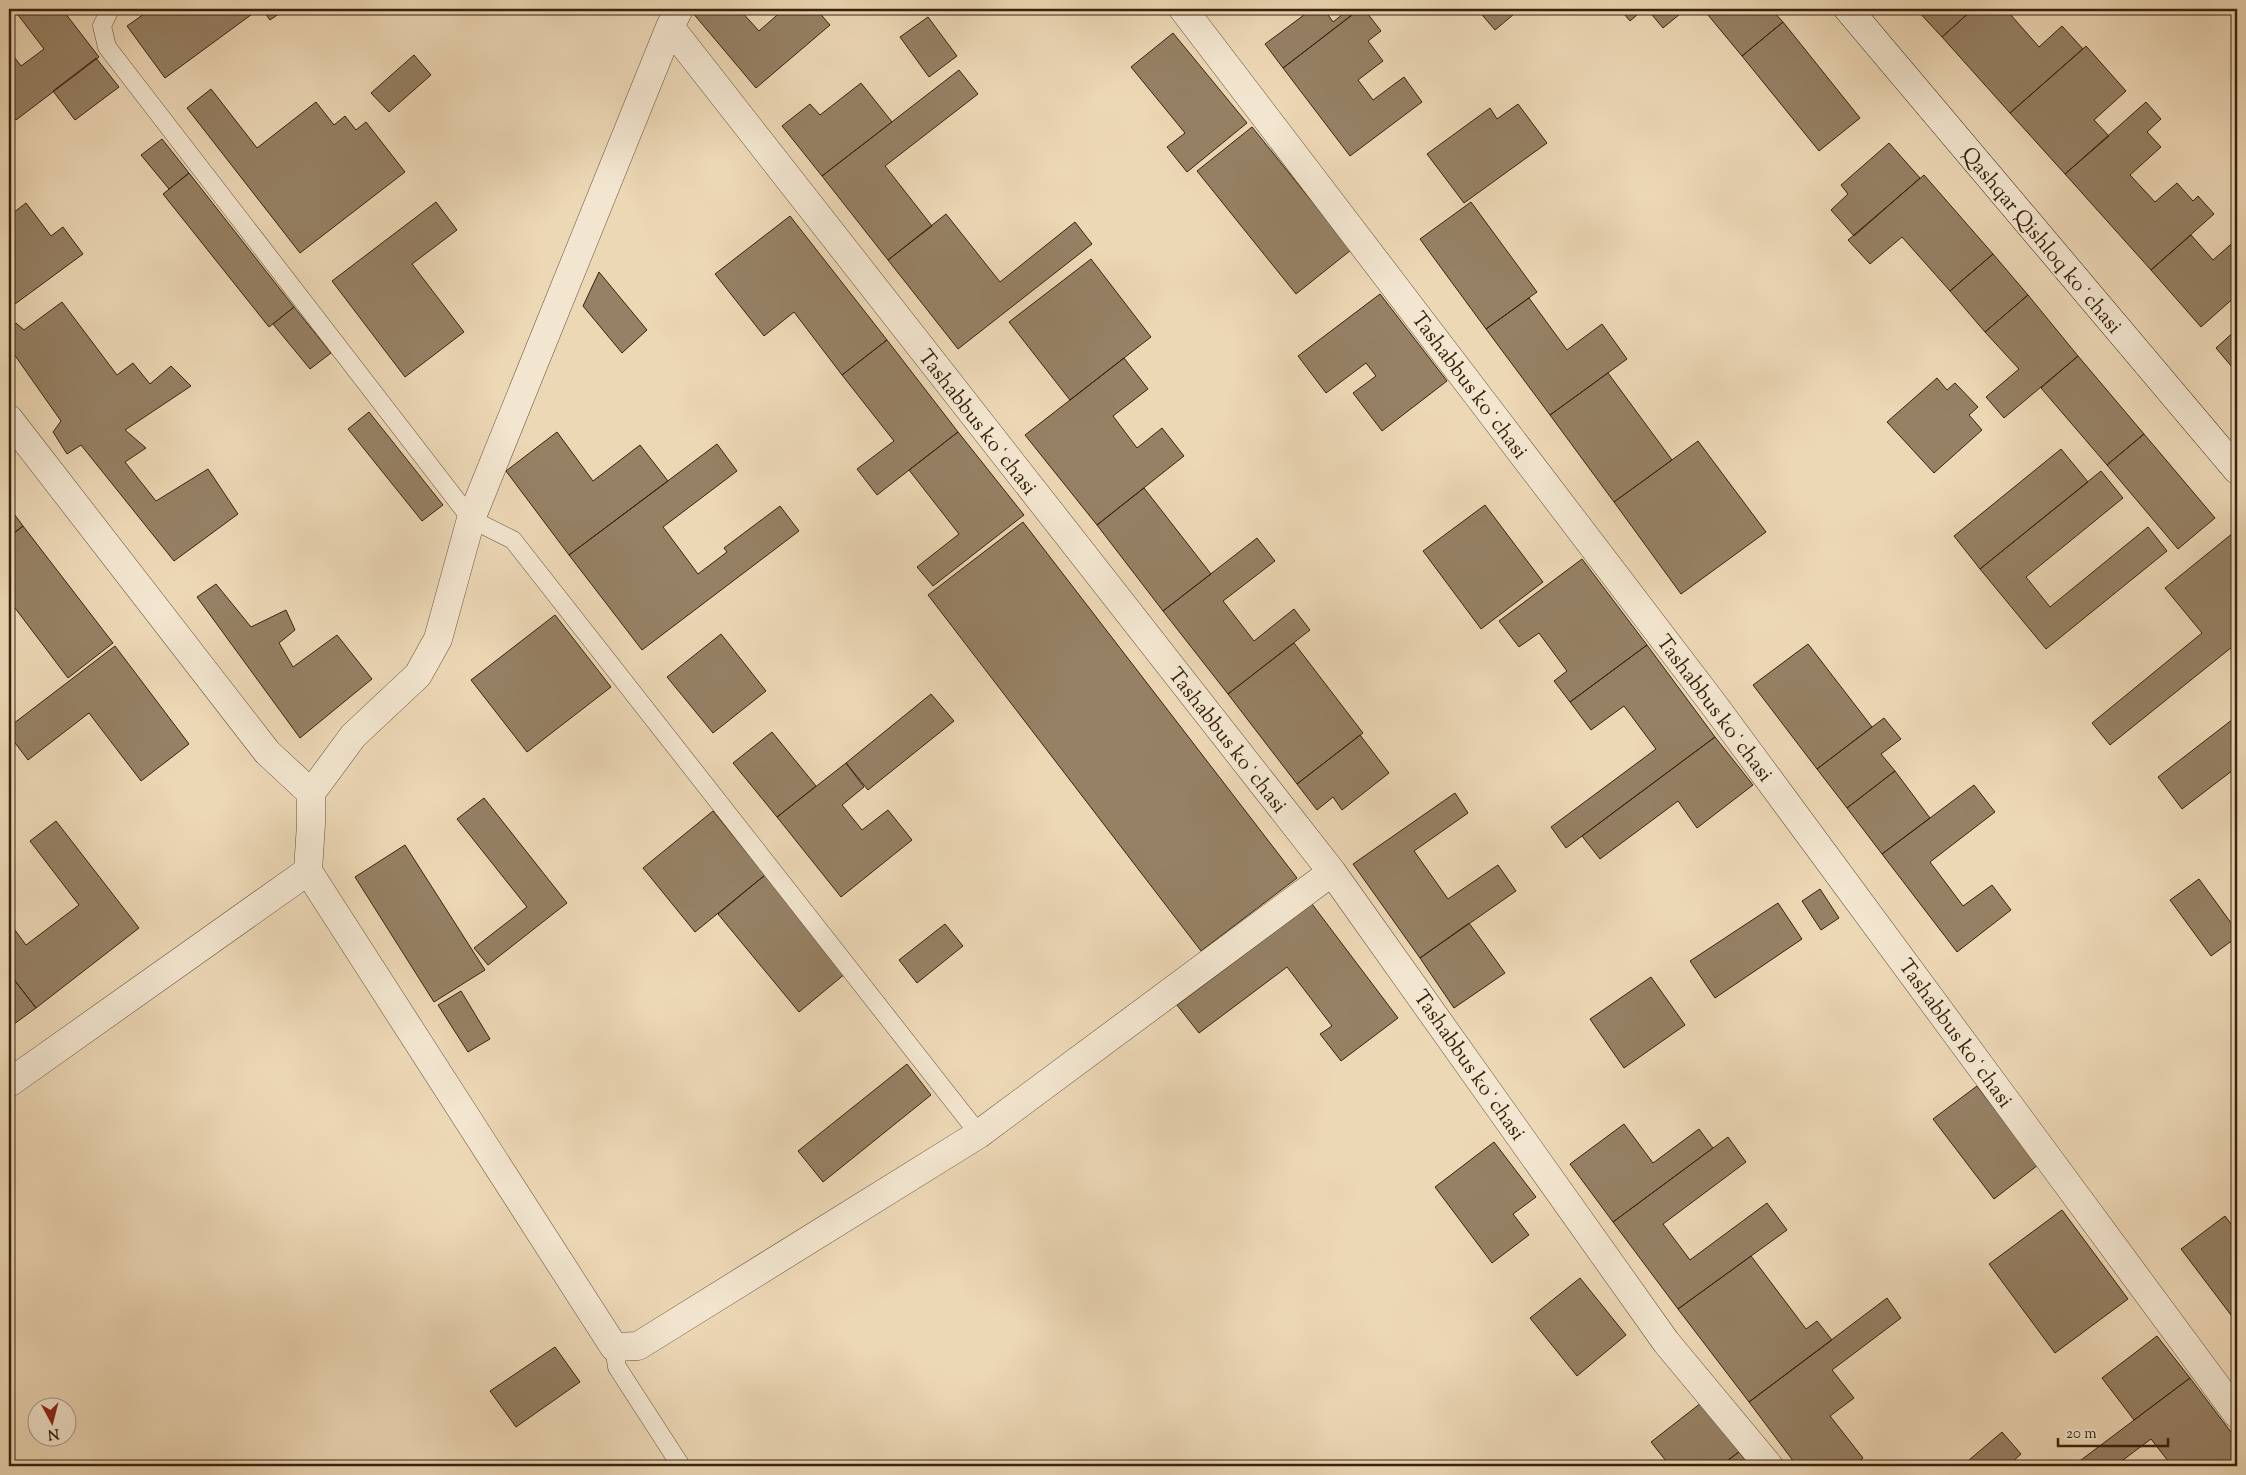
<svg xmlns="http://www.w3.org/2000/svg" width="2246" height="1475" font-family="'Sorts Mill Goudy',serif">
	<rect width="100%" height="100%" fill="#edd8b6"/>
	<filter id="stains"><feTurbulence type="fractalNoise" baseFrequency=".004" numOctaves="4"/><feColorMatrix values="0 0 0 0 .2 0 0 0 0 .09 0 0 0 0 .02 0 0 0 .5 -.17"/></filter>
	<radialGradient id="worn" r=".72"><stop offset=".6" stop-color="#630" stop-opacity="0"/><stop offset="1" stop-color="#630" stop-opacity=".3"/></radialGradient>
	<path fill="#968165" stroke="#38220d" d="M17,9H62L99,57L16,120L9,111V50L21,66L44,49L15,11Z
		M151,9H259L165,78L127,26Z
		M262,9H286L270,20Z
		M696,9H739L759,31L784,9H816L830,25L756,88L692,12Z
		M1312,9H1324L1333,22L1349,9L1353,14L1283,68L1265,44Z
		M1360,9H1364L1381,31L1368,41L1383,61L1358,80L1373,100L1404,77L1422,102L1350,156L1283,68Z
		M1477,9H1520L1495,30Z
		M1620,9H1644L1630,21Z
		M1647,9H1686L1663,28Z
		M1703,9H1771L1783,22L1742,56Z
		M1916,9H1973L1942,37Z
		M1973,9H2016L2010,14L2039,47L2062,26L2083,49L2010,113L1942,37Z
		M928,17L957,56L929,77L900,37Z
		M1783,22L1860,118L1819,151L1742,56Z
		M1173,33L1247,123L1187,172L1167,147L1185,133L1131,67Z
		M2086,46L2126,91L2094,120L2109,136L2065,174L2010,113Z
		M414,55L431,75L389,112L371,93Z
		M96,58L119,87L75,120L53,91Z
		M959,70L978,94L885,166L932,226L888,260L822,176Z
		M861,83L892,122L822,176L782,126L810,104L820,115Z
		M211,89L257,148L316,102L334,125L345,116L356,130L366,122L405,172L300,253L187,108Z
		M2146,102L2161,119L2147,132L2161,147L2130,175L2155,202L2177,183L2193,201L2198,196L2214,214L2151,270L2065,174Z
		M1518,104L1547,143L1464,203L1427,154L1490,108L1497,119Z
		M1252,127L1351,250L1296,294L1197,171Z
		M162,139L189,173L169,189L141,155Z
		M1889,143L1920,178L1854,236L1831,210L1848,194L1841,185Z
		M189,173L294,307L269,327L163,194Z
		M1924,175L1993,254L1950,291L1902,237L1870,264L1848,240Z
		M436,202L457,230L412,264L464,332L405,377L332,281Z
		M1471,202L1537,292L1486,329L1420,239Z
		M26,203L51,236L63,227L83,254L15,304L9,296V216Z
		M946,214L1000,282L1075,222L1092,244L958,349L888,260Z
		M790,216L887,340L842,375L794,312L764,336L715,274Z
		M2191,235L2213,260L2237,239V295L2201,327L2151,270Z
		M1993,254L2028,295L1985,332L1950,291Z
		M1091,259L1151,337L1070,400L1009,322Z
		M599,272L647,330L622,353L583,306Z
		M1380,294L1447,381L1382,431L1353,393L1376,376L1366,363L1326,393L1298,356Z
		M2028,295L2078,356L2004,418L1986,397L2019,369L1985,332Z
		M1529,298L1567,350L1602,324L1627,359L1550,415L1486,329Z
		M62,302L117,375L133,363L150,384L171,366L191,386L125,430L146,448L125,462L156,501L208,469L238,514L174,561L81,445L67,454L53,432L61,421L9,347V329L16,323L24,330Z
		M294,307L331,353L310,369L273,324Z
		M2237,329V373L2216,348Z
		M887,340L958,432L877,495L857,469L894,441L842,375Z
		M2078,356L2144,434L2107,465L2041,388Z
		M1124,358L1148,389L1113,416L1137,448L1162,428L1184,456L1097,525L1025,435Z
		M1608,373L1672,460L1614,502L1550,415Z
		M1937,378L1947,390L1955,383L1978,407L1969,415L1982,430L1934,473L1887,422Z
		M369,412L443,505L422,521L348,429Z
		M557,432L593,481L640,445L668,481L569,555L506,471Z
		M958,432L1024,515L933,586L917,567L959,534L909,470Z
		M2144,434L2215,518L2178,549L2107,465Z
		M1698,441L1766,532L1681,594L1614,502Z
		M717,444L737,471L663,527L698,574L727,552L724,548L780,506L799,531L642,650L569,555Z
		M2061,449L2088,482L1980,569L1954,536Z
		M2101,471L2123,498L2026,577L2050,607L2148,527L2167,551L2046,649L1980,569Z
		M1144,488L1211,574L1163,611L1097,525Z
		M1485,505L1543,582L1481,629L1423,551Z
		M9,507L23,526L9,537Z
		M1023,522L1297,878L1201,951L928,595Z
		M23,526L113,643L68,678L9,600V537Z
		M2233,533L2237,538V643L2110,745L2092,723L2202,633L2165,588Z
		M1257,538L1275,561L1223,601L1254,641L1294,609L1310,630L1228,694L1163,611Z
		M1582,559L1647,645L1570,702L1554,681L1567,671L1539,633L1519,647L1499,621Z
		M216,584L251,627L286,610L295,630L279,643L293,667L337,635L372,679L300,738L197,597Z
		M555,615L611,687L527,752L471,680Z
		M721,634L766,691L713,733L667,677Z
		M1294,643L1363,733L1297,784L1228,694Z
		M1808,644L1872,727L1817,769L1753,685Z
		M1647,645L1715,737L1566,848L1551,827L1656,749L1624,706L1591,730L1570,702Z
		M115,646L189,744L141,781L89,713L28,760L9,735V727Z
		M931,694L954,721L868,790L846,763Z
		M2237,716V767L2182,809L2158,777Z
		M1884,718L1901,739L1881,754L1895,771L1847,808L1817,769Z
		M772,732L816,786L777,817L733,763Z
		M1360,735L1389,773L1342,810L1333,797L1317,810L1297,784Z
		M1715,737L1753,785L1697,828L1678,801L1600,859L1582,836Z
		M846,763L864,787L842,805L862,830L888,810L912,840L841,897L777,817Z
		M1895,771L1930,818L1882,854L1847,808Z
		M1974,785L1995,812L1930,862L1963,906L1992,885L2011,910L1957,952L1882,854Z
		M1455,793L1468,813L1414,851L1448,899L1498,865L1516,891L1420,958L1353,864Z
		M484,798L567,903L488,965L474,948L527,907L457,819Z
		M713,811L765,875L695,932L643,868Z
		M56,821L139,928L36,1008L9,973V922L26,945L79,905L30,841Z
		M405,845L485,970L434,1002L355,877Z
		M765,875L846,973L799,1012L718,914Z
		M2199,879L2237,931V937L2211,956L2170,900Z
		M1820,889L1839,918L1821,930L1802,901Z
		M1778,903L1802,939L1715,998L1690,961Z
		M1312,904L1398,1018L1341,1061L1320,1034L1332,1026L1287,967L1199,1033L1177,1005Z
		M1469,923L1505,973L1454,1008L1420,958Z
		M945,924L963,946L917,983L899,960Z
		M9,973L36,1008L10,1027L9,1025Z
		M1651,977L1685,1025L1624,1068L1590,1019Z
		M461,991L490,1039L468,1052L438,1005Z
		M907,1064L931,1095L823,1182L798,1151Z
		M1977,1086L2038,1165L1994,1199L1933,1119Z
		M1624,1124L1653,1163L1699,1129L1713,1148L1613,1222L1570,1164Z
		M1728,1137L1746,1162L1663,1224L1690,1260L1767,1203L1787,1230L1678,1309L1613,1222Z
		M1494,1142L1536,1197L1513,1214L1529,1235L1492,1263L1435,1187Z
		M2062,1210L2128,1299L2055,1353L1989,1264Z
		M2225,1216L2237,1232V1323L2181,1249Z
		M1751,1256L1806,1329L1817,1321L1832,1340L1749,1402L1678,1309Z
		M1580,1278L1626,1335L1577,1376L1530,1318Z
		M1887,1298L1901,1318L1832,1370L1854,1398L1830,1416L1863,1458L1853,1466H1797L1749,1402Z
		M2157,1336L2190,1378L2134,1420L2102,1378Z
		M555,1347L580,1382L516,1427L490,1391Z
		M2190,1378L2237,1440V1466H2172L2151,1439L2115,1466H2073Z
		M1701,1403L1739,1452L1720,1466H1670L1651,1442Z
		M2002,1432L2021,1454L2008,1466H1962Z
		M1739,1452L1750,1466H1720Z"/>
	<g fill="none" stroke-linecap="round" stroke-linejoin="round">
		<defs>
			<path id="lane" d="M110,9L102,26L107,47L471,519L513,540L979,1134
				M614,1347L617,1367L681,1466"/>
			<path id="street" d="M679,9L670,27L471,519L438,639L418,675L353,736L311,793V824L308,871L614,1347L638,1346L979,1134L1332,872
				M1183,9L1714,705L2237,1414
				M670,27L1332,872L1666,1342L1769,1466
				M9,419L267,752L311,793
				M9,1083L308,871"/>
			<path id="secondary" d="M1848,9L2237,470"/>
		</defs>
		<use href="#lane" stroke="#655037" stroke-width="19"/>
		<use href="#street" stroke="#655037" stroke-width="29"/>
		<use href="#secondary" stroke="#38220d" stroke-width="29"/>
		<use href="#lane" stroke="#f3e6d0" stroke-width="18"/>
		<use href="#street" stroke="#f3e6d0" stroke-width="28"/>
		<use href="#secondary" stroke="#f3e6d0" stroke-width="28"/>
	</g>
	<g text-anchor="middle" stroke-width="4" stroke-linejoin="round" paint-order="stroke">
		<g font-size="21" fill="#38220d" stroke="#f3e6d0">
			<text transform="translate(2042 240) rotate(50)" y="7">Qashqar Qishloq koʻchasi</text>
			<text transform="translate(1470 385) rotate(53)" y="7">Tashabbus koʻchasi</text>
			<text transform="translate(978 422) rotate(52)" y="7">Tashabbus koʻchasi</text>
			<text transform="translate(1715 708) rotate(53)" y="7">Tashabbus koʻchasi</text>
			<text transform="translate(1228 740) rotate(52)" y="7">Tashabbus koʻchasi</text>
			<text transform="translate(1956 1033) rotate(54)" y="7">Tashabbus koʻchasi</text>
			<text transform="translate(1470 1065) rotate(55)" y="7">Tashabbus koʻchasi</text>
		</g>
	</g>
	<rect width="2246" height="1475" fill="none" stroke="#edd8b6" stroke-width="30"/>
	<rect x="10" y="10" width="2226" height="1455" fill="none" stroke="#38220d" stroke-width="2.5"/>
	<rect x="15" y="15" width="2216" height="1445" fill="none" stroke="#38220d"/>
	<g transform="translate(52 1422) rotate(173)"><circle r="24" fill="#f3e6d0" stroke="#a89882"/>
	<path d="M0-4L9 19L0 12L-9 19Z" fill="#8f2418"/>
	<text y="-8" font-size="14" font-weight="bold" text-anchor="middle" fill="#38220d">N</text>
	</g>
	<path d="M2058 1438v8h110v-8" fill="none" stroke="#38220d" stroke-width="2.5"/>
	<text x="2066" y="1438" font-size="15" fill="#38220d" stroke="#f3e6d0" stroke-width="4" paint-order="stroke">20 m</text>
	<rect width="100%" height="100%" filter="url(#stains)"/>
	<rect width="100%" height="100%" fill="url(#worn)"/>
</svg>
